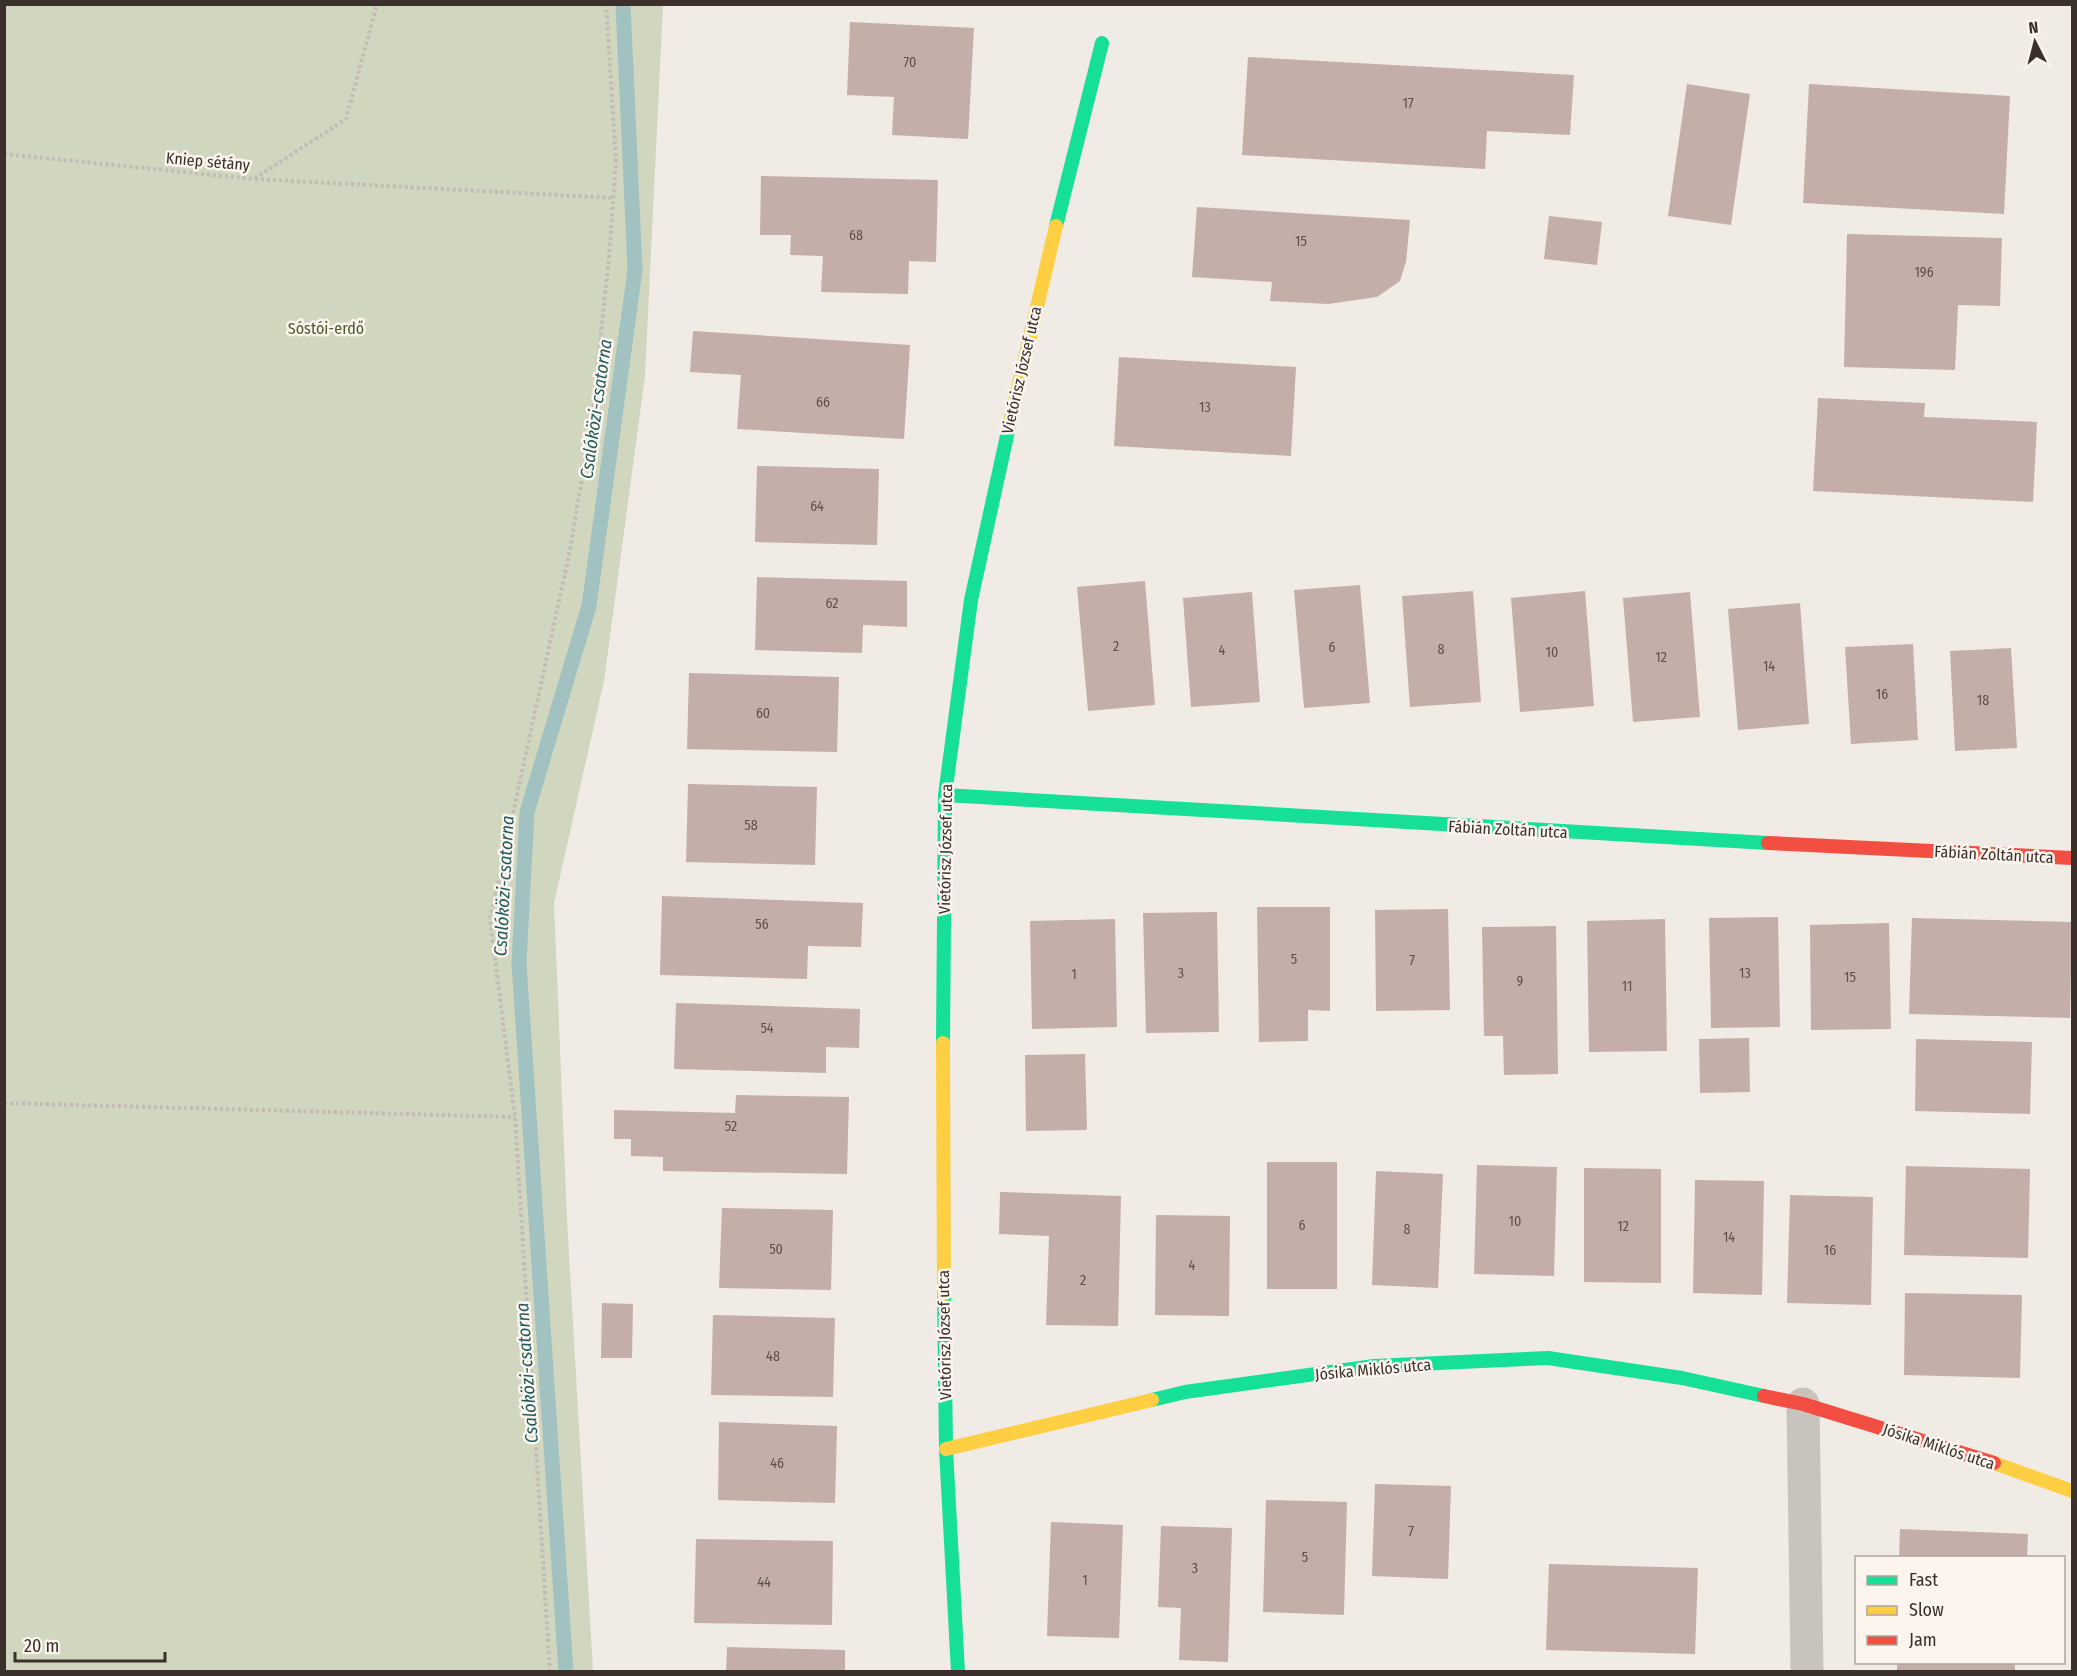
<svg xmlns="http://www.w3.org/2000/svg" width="2077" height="1676" font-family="'Fira Sans Condensed',sans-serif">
	<rect width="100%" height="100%" fill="#f0ebe5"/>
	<path fill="#d1d6bf" d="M5,4L663,5L645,376L604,681L554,903L567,1219L593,1671H5Z"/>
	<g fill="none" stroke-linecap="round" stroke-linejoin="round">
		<path stroke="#a1c2c1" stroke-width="15" d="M566,1672L519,963L527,812L589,606L635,270L623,4"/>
	</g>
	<path fill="#c3afa7" d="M850,22L974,28L968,139L892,135L894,97L847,95Z
		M1248,57L1574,75L1570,135L1487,131L1485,169L1242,155Z
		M1687,84L1750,94L1731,225L1668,216Z
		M1809,84L2010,96L2004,214L1803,203Z
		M761,176L938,180L936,262L909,261L908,294L821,292L823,256L790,255L791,235H760Z
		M1197,207L1410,220L1406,262L1400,281L1377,297L1328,304L1270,301L1272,282L1192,277Z
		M1549,216L1602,222L1597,265L1544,259Z
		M1847,234L2002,238L2000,306L1958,305L1955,370L1844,367Z
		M693,331L910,345L904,439L737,429L741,375L690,372Z
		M1119,357L1296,367L1291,456L1114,446Z
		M1818,398L1925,403L1924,417L2037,422L2033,502L1813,491Z
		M757,466L879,469L877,545L755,542Z
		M757,577L907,581V627L863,625L862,653L755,650Z
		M1145,581L1155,705L1088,711L1077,587Z
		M1360,585L1370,703L1304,708L1294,590Z
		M1473,591L1481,702L1410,707L1402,596Z
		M1585,591L1594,706L1520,712L1511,598Z
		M1252,592L1260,702L1191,707L1183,598Z
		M1690,592L1700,717L1633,722L1623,598Z
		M1800,603L1809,724L1738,730L1728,609Z
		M1913,644L1918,740L1851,744L1845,647Z
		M2011,648L2017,748L1955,751L1950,651Z
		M689,673L839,677L837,752L687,749Z
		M688,784L817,787L815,865L686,862Z
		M662,896L863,903L861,947L808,946L807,979L660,975Z
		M1257,907H1330V1011L1308,1010V1041L1259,1042Z
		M1448,909L1450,1010L1376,1011L1375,910Z
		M1217,912L1219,1032L1146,1033L1143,913Z
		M1778,917L1780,1027L1711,1028L1709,918Z
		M1912,918L2072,922L2070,1018L1909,1014Z
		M1115,919L1117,1027L1032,1029L1030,921Z
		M1665,919L1667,1051L1589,1052L1587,921Z
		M1889,923L1891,1029L1811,1030L1810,925Z
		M1556,926L1558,1074L1504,1075L1503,1036H1484L1482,927Z
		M676,1003L860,1009L859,1048L826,1047V1073L674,1069Z
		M1749,1038L1750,1092L1700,1093L1699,1039Z
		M1916,1039L2032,1042L2030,1114L1915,1111Z
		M1085,1054L1087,1130L1026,1131L1025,1055Z
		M736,1095L849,1097L847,1174L663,1171V1157L631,1156V1139H614V1110L735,1113Z
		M1267,1162H1337V1289H1267Z
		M1477,1165L1557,1167L1554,1276L1474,1274Z
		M1906,1166L2030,1169L2028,1258L1904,1255Z
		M1584,1168L1661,1169V1283L1584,1282Z
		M1376,1171L1443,1174L1438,1288L1372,1285Z
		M1695,1180L1764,1181L1762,1295L1693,1293Z
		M1000,1192L1121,1196L1118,1326L1046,1325L1049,1236L999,1234Z
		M1790,1195L1873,1197L1871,1305L1787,1303Z
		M722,1208L833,1210L831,1290L719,1288Z
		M1156,1215L1230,1216L1229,1316L1155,1315Z
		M1905,1293L2022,1295L2020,1378L1904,1375Z
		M602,1303L633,1304L632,1358H601Z
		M713,1315L835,1318L833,1397L711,1395Z
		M719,1422L837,1426L835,1503L718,1500Z
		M1375,1484L1451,1486L1448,1579L1372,1576Z
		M1266,1500L1347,1502L1344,1615L1263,1612Z
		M1051,1522L1123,1525L1119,1638L1047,1636Z
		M1161,1526L1232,1528L1228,1662L1179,1660L1181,1608L1158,1607Z
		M1900,1529L2028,1534L2027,1558H1899Z
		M696,1539L833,1541L832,1625L694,1623Z
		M1549,1564L1698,1568L1695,1654L1546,1650Z
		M727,1647L845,1650V1672H726Z
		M1897,1662H2015V1672H1897Z"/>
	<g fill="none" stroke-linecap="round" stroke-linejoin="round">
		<path stroke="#c2bbb6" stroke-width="4" stroke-dasharray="3 3" stroke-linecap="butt" d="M4,154L254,179L346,119L377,4
			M255,179L613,198
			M4,1103L515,1117
			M550,1672L515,1117L490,920L570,550L593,411L609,257L616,161L606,4"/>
		<path stroke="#c9c3be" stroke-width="33" d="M1803,1404L1807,1672"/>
		<path stroke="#16e098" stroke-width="14" d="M1056,226L1102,43
			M945,795L1768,843
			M943,1043L945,795L971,600L1010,422
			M944,1294L946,1449L958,1672
			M1152,1400L1185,1392L1374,1366L1548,1358L1682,1378L1764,1396"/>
		<path stroke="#ffcf43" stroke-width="14" d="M1010,422L1056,226
			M943,1043L944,1294
			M946,1449L1152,1400
			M1994,1463L2072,1491"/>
		<path stroke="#f24e42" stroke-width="14" d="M1768,843L2072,858
			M1764,1396L1803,1404L1994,1463"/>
	</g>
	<g text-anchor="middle" stroke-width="5" stroke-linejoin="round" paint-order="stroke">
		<g font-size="14" fill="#5d504a">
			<text x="910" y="67">70</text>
			<text x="1408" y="108">17</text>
			<text x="856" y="240">68</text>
			<text x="1301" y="246">15</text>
			<text x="1924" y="277">196</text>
			<text x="823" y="407">66</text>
			<text x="1205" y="412">13</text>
			<text x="817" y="511">64</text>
			<text x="832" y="608">62</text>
			<text x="1116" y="651">2</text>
			<text x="1332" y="652">6</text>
			<text x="1441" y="654">8</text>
			<text x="1222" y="655">4</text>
			<text x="1552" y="657">10</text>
			<text x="1661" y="662">12</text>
			<text x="1769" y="671">14</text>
			<text x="1882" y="699">16</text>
			<text x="1983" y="705">18</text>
			<text x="763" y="718">60</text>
			<text x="751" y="830">58</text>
			<text x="762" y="929">56</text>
			<text x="1294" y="964">5</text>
			<text x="1412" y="965">7</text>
			<text x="1181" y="978">3</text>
			<text x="1745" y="978">13</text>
			<text x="1074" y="979">1</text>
			<text x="1850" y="982">15</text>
			<text x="1520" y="986">9</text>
			<text x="1627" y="991">11</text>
			<text x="767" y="1033">54</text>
			<text x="731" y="1131">52</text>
			<text x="1515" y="1226">10</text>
			<text x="1302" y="1230">6</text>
			<text x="1623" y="1231">12</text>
			<text x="1407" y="1234">8</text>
			<text x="1729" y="1242">14</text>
			<text x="776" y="1254">50</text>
			<text x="1830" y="1255">16</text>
			<text x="1192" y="1270">4</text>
			<text x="1083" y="1285">2</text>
			<text x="773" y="1361">48</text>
			<text x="777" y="1468">46</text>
			<text x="1411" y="1536">7</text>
			<text x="1305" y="1562">5</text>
			<text x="1195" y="1573">3</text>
			<text x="1085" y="1585">1</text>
			<text x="764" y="1587">44</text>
		</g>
		<g font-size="16" fill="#3b302b" stroke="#fbf5ee">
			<text transform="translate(208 161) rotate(5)" y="6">Kniep sétány</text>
			<text transform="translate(1021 370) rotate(-77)" y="6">Vietórisz József utca</text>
			<text transform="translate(1508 829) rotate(3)" y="6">Fábián Zoltán utca</text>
			<text transform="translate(945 849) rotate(-89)" y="6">Vietórisz József utca</text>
			<text transform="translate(1994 854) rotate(3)" y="6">Fábián Zoltán utca</text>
			<text transform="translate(944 1335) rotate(-91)" y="6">Vietórisz József utca</text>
			<text transform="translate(1373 1369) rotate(-5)" y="6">Jósika Miklós utca</text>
			<text transform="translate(1939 1446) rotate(18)" y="6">Jósika Miklós utca</text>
		</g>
		<g font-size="16" fill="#4a5a2e" stroke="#fbf5ee">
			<text x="326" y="334">Sóstói-erdő</text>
		</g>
		<g font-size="18" font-style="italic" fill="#1f5a5e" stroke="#fbf5ee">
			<text transform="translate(596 409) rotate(-82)" y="6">Csalóközi-csatorna</text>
			<text transform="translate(504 886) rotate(-87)" y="6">Csalóközi-csatorna</text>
			<text transform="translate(527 1373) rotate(-94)" y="6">Csalóközi-csatorna</text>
		</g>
	</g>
	<rect width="2077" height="1676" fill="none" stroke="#3b302b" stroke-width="12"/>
	<rect x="1855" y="1556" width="210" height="108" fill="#fbf5ee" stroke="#aea6a0" stroke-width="1.5"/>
	<rect x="1867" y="1576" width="30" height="9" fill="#16e098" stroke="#aea6a0" stroke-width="1.5"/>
	<text x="1909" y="1586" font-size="18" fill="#3b302b">Fast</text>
	<rect x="1867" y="1606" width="30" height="9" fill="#ffcf43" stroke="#aea6a0" stroke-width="1.5"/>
	<text x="1909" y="1616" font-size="18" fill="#3b302b">Slow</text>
	<rect x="1867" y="1636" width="30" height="9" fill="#f24e42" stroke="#aea6a0" stroke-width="1.5"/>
	<text x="1909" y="1646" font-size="18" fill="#3b302b">Jam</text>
	<g transform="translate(2035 42) rotate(354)" stroke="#fbf5ee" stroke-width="4.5" paint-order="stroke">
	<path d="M0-4.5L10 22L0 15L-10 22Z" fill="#3b302b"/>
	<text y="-9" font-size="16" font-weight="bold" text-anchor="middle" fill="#3b302b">N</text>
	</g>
	<path d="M15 1652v9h150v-9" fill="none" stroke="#3b302b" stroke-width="3"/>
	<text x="24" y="1652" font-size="18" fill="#3b302b" stroke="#fbf5ee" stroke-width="4.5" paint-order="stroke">20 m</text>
</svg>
